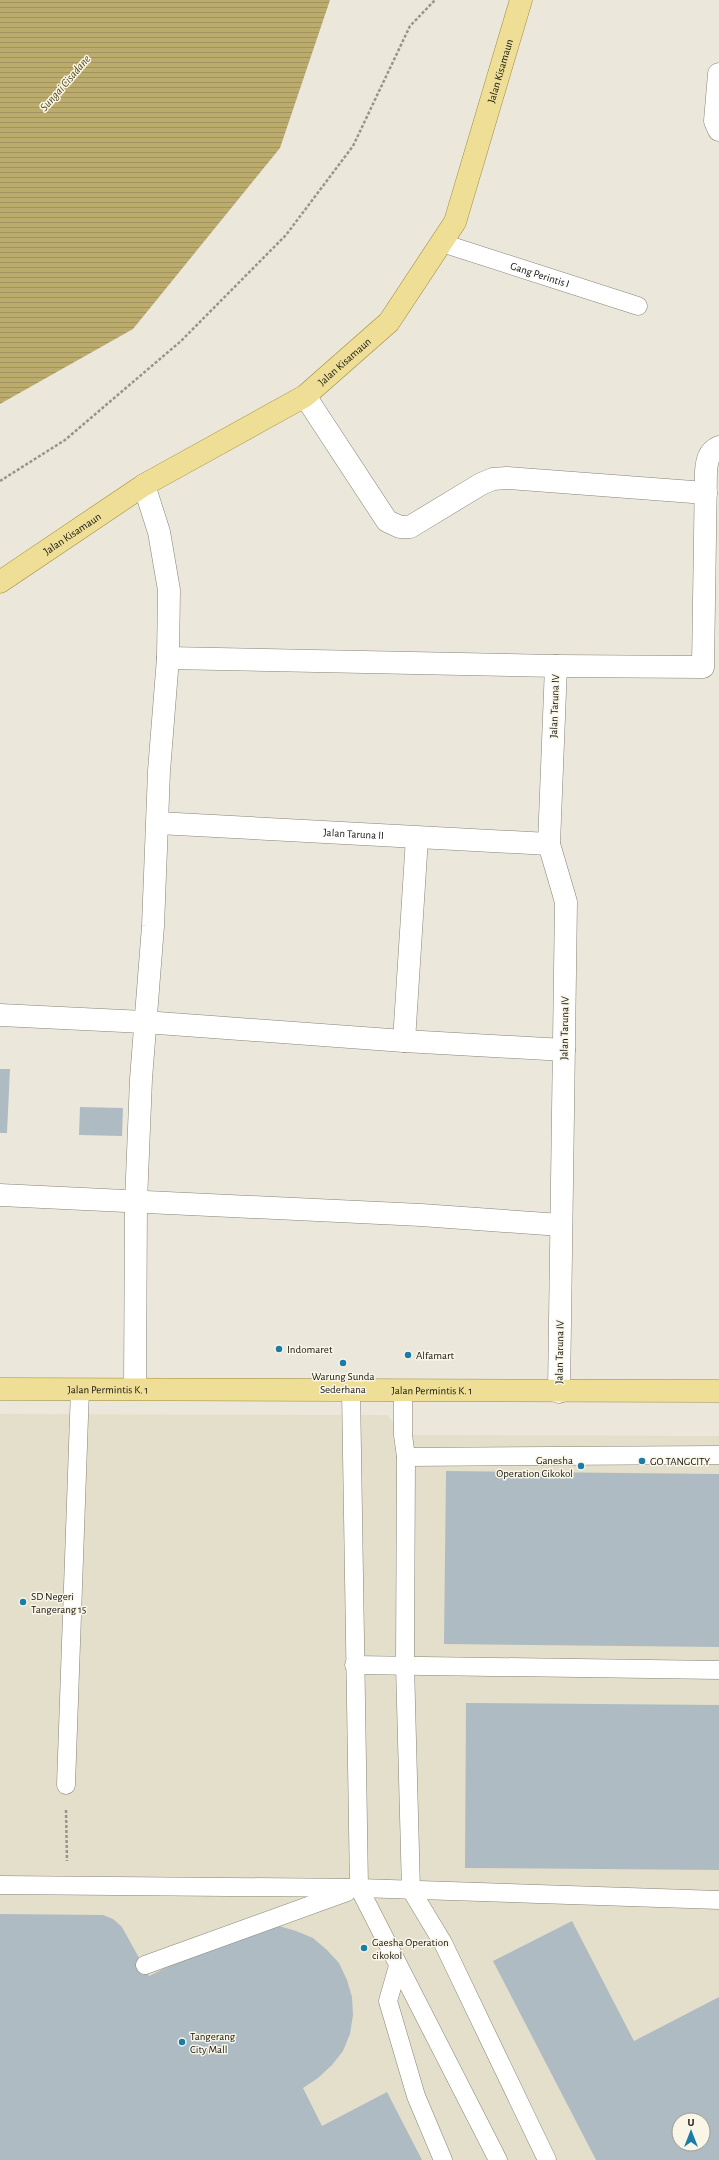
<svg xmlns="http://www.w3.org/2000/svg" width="719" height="2160" font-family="'Alegreya Sans',sans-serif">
	<defs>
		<pattern id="water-rules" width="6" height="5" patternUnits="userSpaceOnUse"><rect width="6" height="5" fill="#bbac6d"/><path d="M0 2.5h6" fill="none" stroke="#a0935d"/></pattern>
	</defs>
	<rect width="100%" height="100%" fill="#ebe8db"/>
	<path fill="#e4dfca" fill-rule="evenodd" d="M0,1414L387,1415L404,1435L719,1436V2160H0ZM679,2120H703V2144H679Z"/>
	<path fill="url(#water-rules)" d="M0,0H330L280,148L133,329L0,404Z"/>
	<path fill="#afbbc3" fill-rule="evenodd" d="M0,1069H10L7,1133H0Z
		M80,1107L123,1108L122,1136L79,1135Z
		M446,1471L719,1474V1647L444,1644Z
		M466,1703L719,1705V1870L465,1868Z
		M0,1914L103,1915L113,1919L122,1927L149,1976L243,1929L260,1926H279L296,1931L313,1938L327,1950L339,1963L347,1980L352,1997L353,2015L350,2034L343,2051L332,2065L318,2078L303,2088L322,2126L387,2092L422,2160H0Z
		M572,1921L634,2041L719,1997V2160H596L493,1961ZM679,2120H703V2144H679Z"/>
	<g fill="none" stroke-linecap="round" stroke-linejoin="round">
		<defs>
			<g id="lane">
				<path id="s1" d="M442,243L638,306"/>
				<path d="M351,1390L359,1888L498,2160"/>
				<path d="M403,1391V1435L406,1457L405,1665L411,1890L443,1943L547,2160"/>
				<path d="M406,1457L719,1455"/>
				<path d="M354,1665L719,1670"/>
				<path d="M66,1785L80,1389"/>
				<path d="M0,1885L359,1888L719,1900"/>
				<path d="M145,1965L347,1892"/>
				<path d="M398,1966L388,2001L416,2096L443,2160"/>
			</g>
			<g id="street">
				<path d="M719,74L715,121L719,130"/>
				<path d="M305,396L387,521L400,527H410L481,484L493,479L507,478L706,493"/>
				<path d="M168,658L556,666L703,667L706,471C707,461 708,452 719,447"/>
				<path d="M556,666L549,844L566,902L559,1392"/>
				<path id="s2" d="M158,823L549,844"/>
				<path d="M0,1015L144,1022L404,1041L564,1050"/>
				<path d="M404,1041L417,838"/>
				<path d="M0,1195L421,1215L561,1225"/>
				<path d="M135,1389L136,1202L141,1079L153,926L159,771L168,658L169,590L159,532L144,485"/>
			</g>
			<g id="primary">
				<path id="s3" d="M0,582L144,485L305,396L389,322L455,222L521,0"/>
				<path id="s4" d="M0,1389L719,1391"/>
			</g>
		</defs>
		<use href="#lane" stroke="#868377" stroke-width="19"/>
		<use href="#street" stroke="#868377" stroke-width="23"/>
		<use href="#primary" stroke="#9c8a39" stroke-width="23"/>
		<path stroke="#97958b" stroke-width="2.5" stroke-dasharray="3 2" stroke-linecap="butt" d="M0,481L65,440L181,341L286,235L353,146L410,26L435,0
			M66,1810L67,1861"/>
		<use href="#lane" stroke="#fff" stroke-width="18"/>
		<use href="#street" stroke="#fff" stroke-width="22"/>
		<use href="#primary" stroke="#efde95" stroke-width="22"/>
	</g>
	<g fill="#1a7ca8" stroke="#f9f6e8" stroke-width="1.5">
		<circle cx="279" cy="1349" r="4"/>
		<circle cx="408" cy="1355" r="4"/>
		<circle cx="343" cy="1363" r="4"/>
		<circle cx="642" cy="1461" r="4"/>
		<circle cx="581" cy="1466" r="4"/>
		<circle cx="23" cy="1602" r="4"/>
		<circle cx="364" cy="1948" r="4"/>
		<circle cx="182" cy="2042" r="4"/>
	</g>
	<g text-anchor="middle" stroke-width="3" stroke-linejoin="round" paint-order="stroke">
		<g font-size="11" fill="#171611" stroke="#f9f6e8">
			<text dy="4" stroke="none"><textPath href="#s3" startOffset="747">Jalan Kisamaun</textPath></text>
			<text dy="4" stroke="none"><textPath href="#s1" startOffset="103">Gang Perintis I</textPath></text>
			<text dy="4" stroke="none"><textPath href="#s3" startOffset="410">Jalan Kisamaun</textPath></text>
			<text dy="4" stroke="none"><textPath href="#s3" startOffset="87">Jalan Kisamaun</textPath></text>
			<text transform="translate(554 706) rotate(-88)" y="4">Jalan Taruna IV</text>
			<text dy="4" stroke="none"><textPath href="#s2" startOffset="196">Jalan Taruna II</textPath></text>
			<text transform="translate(564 1028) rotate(-89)" y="4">Jalan Taruna IV</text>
			<text transform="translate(559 1352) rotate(-89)" y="4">Jalan Taruna IV</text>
			<text dy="4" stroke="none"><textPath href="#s4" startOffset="108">Jalan Permintis K. 1</textPath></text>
			<text dy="4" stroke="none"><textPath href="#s4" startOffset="432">Jalan Permintis K. 1</textPath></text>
		</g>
		<g font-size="11" fill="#171611" stroke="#f9f6e8" text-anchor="start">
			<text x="287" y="1353">Indomaret</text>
			<text x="416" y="1359">Alfamart</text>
			<text x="343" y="1380" text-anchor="middle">Warung Sunda<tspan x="343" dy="13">Sederhana</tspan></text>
			<text x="573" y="1464" text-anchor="end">Ganesha<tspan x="573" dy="13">Operation Cikokol</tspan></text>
			<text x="650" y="1465">GO TANGCITY</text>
			<text x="31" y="1600">SD Negeri<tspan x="31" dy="13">Tangerang 15</tspan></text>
			<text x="372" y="1946">Gaesha Operation<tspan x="372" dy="13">cikokol</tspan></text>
			<text x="190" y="2040">Tangerang<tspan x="190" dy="13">City Mall</tspan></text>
		</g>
		<g font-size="12" font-style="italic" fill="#574c1b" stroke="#f9f6e8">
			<text transform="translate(65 83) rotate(-49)" y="4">Sungai Cisadane</text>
		</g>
	</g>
	<g transform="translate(691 2132)"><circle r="19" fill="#f9f6e8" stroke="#9f9c92"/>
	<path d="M0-3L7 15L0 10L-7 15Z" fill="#1a7ca8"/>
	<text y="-6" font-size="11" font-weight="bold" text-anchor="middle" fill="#171611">U</text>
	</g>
</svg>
